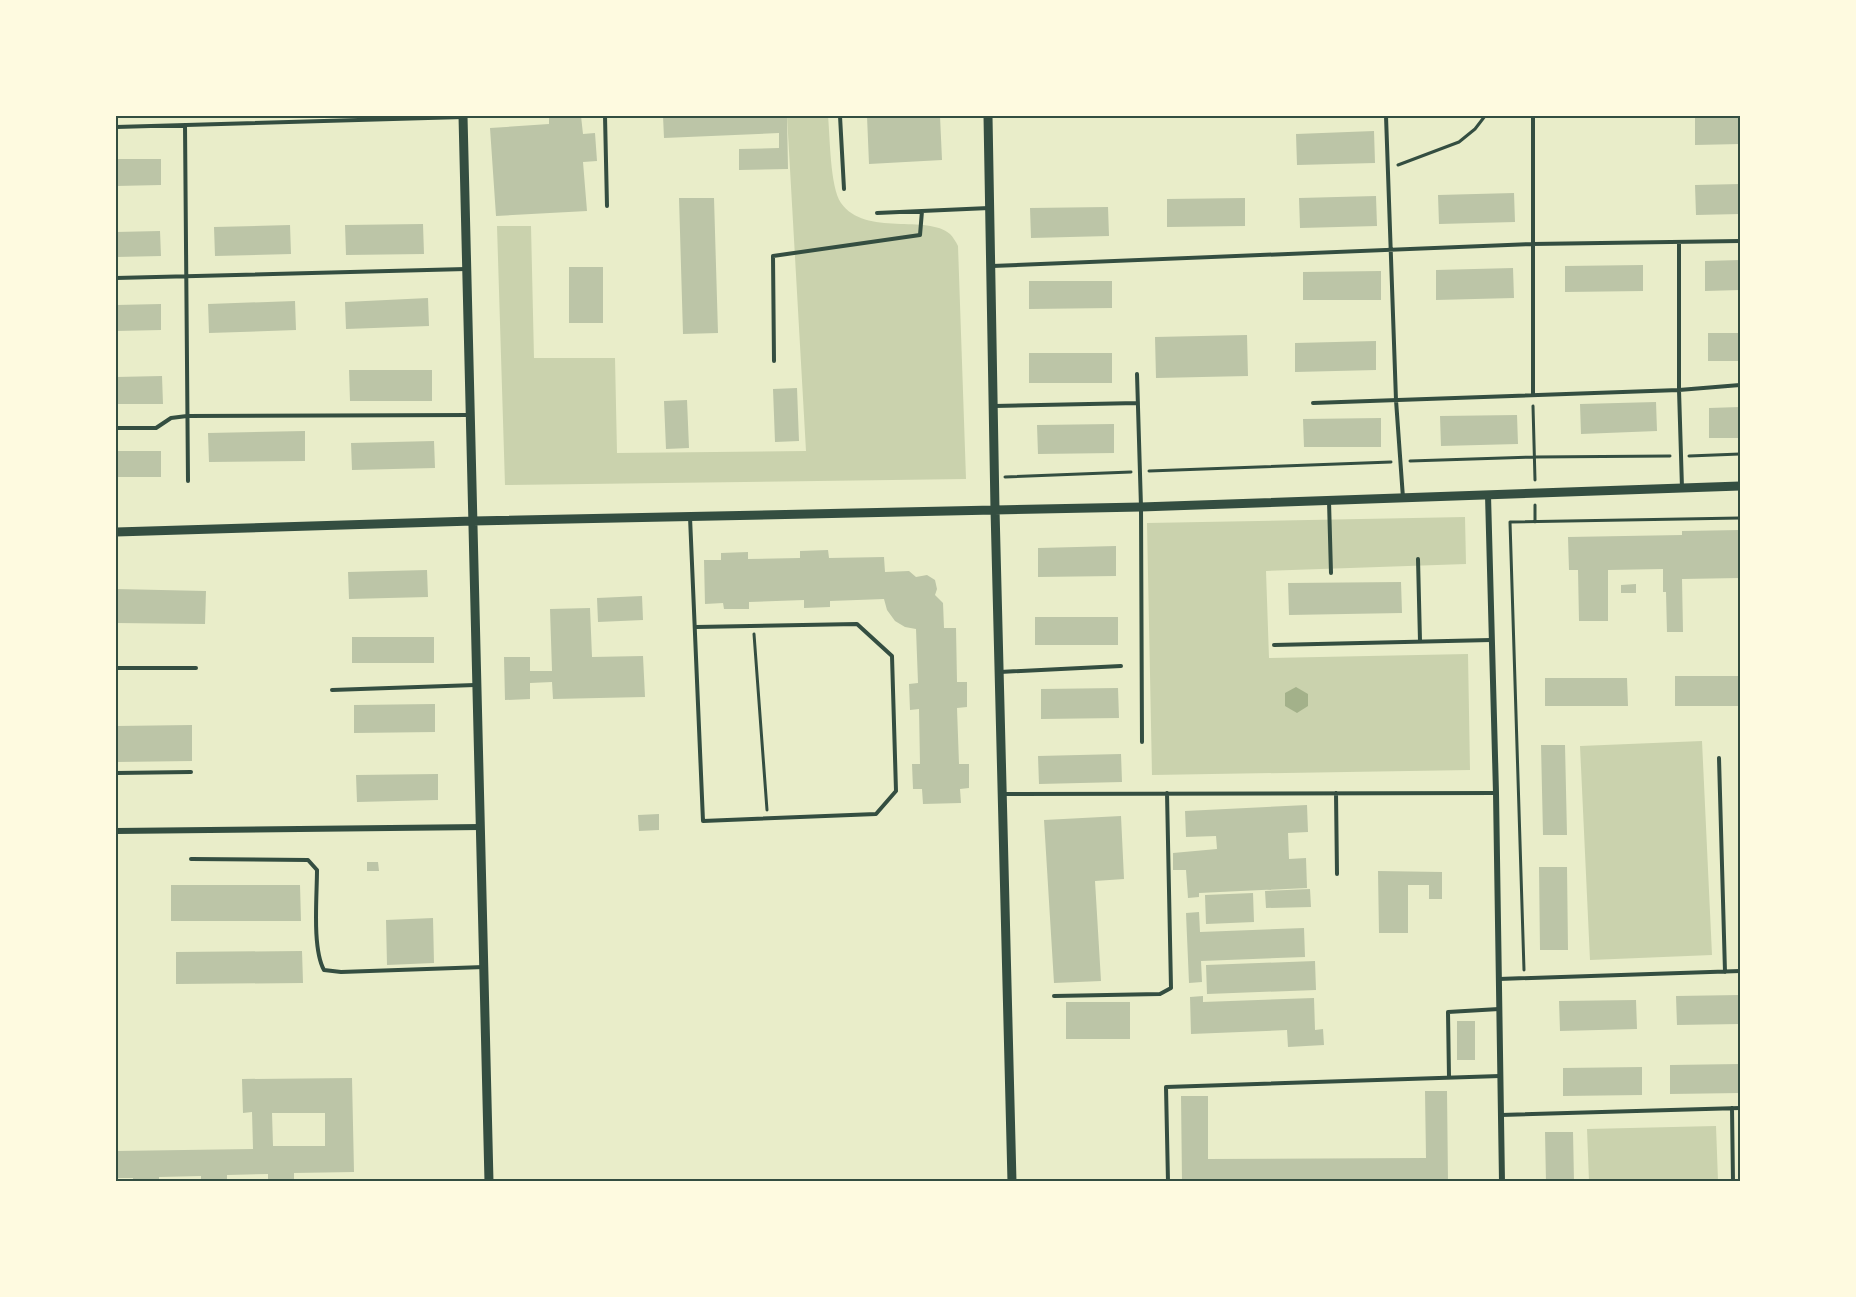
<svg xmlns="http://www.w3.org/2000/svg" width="1856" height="1297" font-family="'DejaVu Sans',sans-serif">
	<rect width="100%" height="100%" fill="#e9edc9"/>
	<path fill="#cad2ad" d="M787,116H828C830,136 830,187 841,203C865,237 928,214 950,234C953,237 956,242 958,246L966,479L505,485L497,226H531L534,358H615L617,453L806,451Z
		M1465,517L1466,564L1266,571L1269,658L1468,654L1470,770L1152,775L1147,523Z
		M1702,741L1712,955L1590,960L1580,746Z
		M1716,1126L1718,1181H1589L1587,1129Z"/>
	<path fill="#a3b18a" d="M1296,687L1308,694V706L1297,713L1285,706V693Z"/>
	<path fill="#bcc5a7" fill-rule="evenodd" d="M549,116H581L583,134L595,133L597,161L583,162L587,211L496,216L490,128L549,124Z
		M663,116H787L788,169L739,170V149L779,148V133L664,138Z
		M867,116H940L942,160L869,164Z
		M1695,116H1740V144L1695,145Z
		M1374,131L1375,163L1297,165L1296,134Z
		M116,159H161V185L116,186Z
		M1740,184V214L1696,215L1695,185Z
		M1514,193L1515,222L1439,224L1438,195Z
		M1376,196L1377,226L1300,228L1299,198Z
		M679,198H714L718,333L683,334Z
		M1245,198V226L1167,227V199Z
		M1108,207L1109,236L1031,238L1030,208Z
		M423,224L424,254L346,255L345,225Z
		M290,225L291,254L215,256L214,227Z
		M160,231L161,256L116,257V232Z
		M1740,260V290L1705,291V261Z
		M1643,265V291L1565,292V266Z
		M569,267H603V323H569Z
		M1513,268L1514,298L1436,300V270Z
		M1381,271V300H1303V272Z
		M1029,281H1112V308L1029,309Z
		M428,298L429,326L346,329L345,302Z
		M295,301L296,330L209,333L208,304Z
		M161,304V330L116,331V305Z
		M1708,333H1740V361H1708Z
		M1247,335L1248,376L1156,378L1155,337Z
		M1376,341V370L1295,372V343Z
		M1029,353H1112V383H1029Z
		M349,370H432V401H350Z
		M162,376L163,404H116V377Z
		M797,388L799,441L775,442L773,389Z
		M687,400L689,448L666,449L664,401Z
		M1656,402L1657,431L1581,434L1580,404Z
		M1740,407V438H1709V408Z
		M1517,415L1518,444L1441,446L1440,416Z
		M1381,418V447H1304L1303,419Z
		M1114,424V453L1038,454L1037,425Z
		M305,431V461L209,462L208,433Z
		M434,441L435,468L352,470L351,443Z
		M116,451H161V477H116Z
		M1740,530V578L1682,579L1683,632H1667L1666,592H1663V569L1608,570V621H1579L1578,570H1569L1568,537L1682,535V531Z
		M1116,546V576L1038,577V548Z
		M828,550L829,558L884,557L885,572L909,571L916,577L927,575L935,580L937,589L935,595L943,603L944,628H956L957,682H967V707L957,708L959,764H969V788L960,789L961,803L923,804L922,789H913L912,764H920L919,709L910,710L909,684L918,683L916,629L905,627L895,621L887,610L884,599L830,601V607L804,608V600L749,602V609H724L723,603L705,604L704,560H721V553L748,552V559L800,558V551Z
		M427,570L428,597L349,599L348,572Z
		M1401,582L1402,613L1289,615L1288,583Z
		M1636,584V593H1621V585Z
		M116,589L206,591L205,624L116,623Z
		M642,596L643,620L598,622L597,598Z
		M590,608L592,657L643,656L645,697L553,699L552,682L530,683V699L505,700L504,657H530V671H552L550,609Z
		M1035,617H1118V645H1035Z
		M352,637H434V663H352Z
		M1675,676H1740V706H1675Z
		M1545,678H1627L1628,706H1545Z
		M1118,688L1119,718L1041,719V689Z
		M435,704V732L354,733V705Z
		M192,725V761L116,762V726Z
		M1541,745H1565L1567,835H1543Z
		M1121,754L1122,782L1039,784L1038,756Z
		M438,774V800L357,802L356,775Z
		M1307,805L1308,832L1288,833L1289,859L1306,858L1307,888L1199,893V897L1188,898L1186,870H1173V853L1217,849L1216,836L1186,837L1185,811Z
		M659,814V830L639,831L638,815Z
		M1121,816L1124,879L1095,881L1101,981L1054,983L1044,820Z
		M367,862H378L379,871H367Z
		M1539,867H1567L1568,950H1540Z
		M1378,871L1442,872V899H1429V885H1408V933H1379Z
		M171,885H300L301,921H171Z
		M1310,889L1311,907L1266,908L1265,891Z
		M1253,893L1254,922L1206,924L1205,895Z
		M1199,912L1200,932L1304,928L1305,957L1201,961L1202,982L1189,983L1186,913Z
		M433,918L434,963L387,965L386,920Z
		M302,951L303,983L176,984V952Z
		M1315,961L1316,990L1207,994L1206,965Z
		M1740,995V1024L1677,1025L1676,996Z
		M1203,996V1002L1314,998L1315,1030L1323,1029L1324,1045L1288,1047L1287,1030L1191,1034L1190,997Z
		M1636,1000L1637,1029L1560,1031L1559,1001Z
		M1066,1002H1130V1039H1066Z
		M1457,1021H1475V1060H1457Z
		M1740,1064V1093L1670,1094V1065Z
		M1642,1067V1095L1563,1096V1068Z
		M352,1078L354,1172L294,1173V1182H268V1174L227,1175V1182H201V1176L159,1177V1182H133V1178H116V1151L253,1149L252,1112L243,1113L242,1079ZM272,1113H325V1146H273Z
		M1425,1091H1447L1448,1182H1182L1181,1096H1208V1159L1426,1158Z
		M1545,1132H1573L1574,1182H1546Z"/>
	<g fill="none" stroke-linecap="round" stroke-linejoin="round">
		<path stroke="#344e41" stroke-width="3" d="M1398,165L1459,142L1475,129L1485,116
			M1533,406L1535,480
			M1689,456L1740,454
			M1410,461L1535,457L1670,456
			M1149,471L1391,462
			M1005,477L1131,472
			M1535,522V505
			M754,634L767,810
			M1524,970L1510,522L1740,518"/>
		<path stroke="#344e41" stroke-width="4" d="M605,116L607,206
			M840,116L844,189
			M1386,116L1396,400L1403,498
			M1533,116V395
			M185,125L188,481
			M116,127L463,117
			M877,213L989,208
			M1679,242V390L1682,488
			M992,266L1532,244L1740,241
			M116,278L466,269
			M774,361L773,256L920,235L922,211
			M1137,374L1141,507L1142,742
			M1313,403L1679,390L1740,385
			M994,406L1138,403
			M116,428H156L171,418L187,416L469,415
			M1329,501L1331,573
			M690,517L703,821L876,814L896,791L892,656L857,624L696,627
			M1418,559L1420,641
			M1274,645L1491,640
			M116,668H196
			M1000,672L1121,666
			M332,690L475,685
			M1719,758L1725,972
			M116,773L191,772
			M1336,793L1337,874
			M1004,794L1496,793
			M191,859L308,860L317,870C317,897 312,948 324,970L341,972L484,967
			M1499,979L1740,971
			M1054,996L1160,994L1171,988L1167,793
			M1449,1077L1448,1012L1499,1009
			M1732,1108L1733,1182
			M1501,1115L1740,1108
			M1168,1182L1166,1087L1500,1076"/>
		<path stroke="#344e41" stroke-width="6" d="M1488,495L1496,793L1502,1182
			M116,831L481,827"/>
		<path stroke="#344e41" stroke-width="9" d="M463,116L489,1182
			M988,116L995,509L1012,1182
			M116,532L473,521L1141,507L1740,486"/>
	</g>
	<rect width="1856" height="1297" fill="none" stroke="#fefae0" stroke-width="234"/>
	<rect x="117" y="117" width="1622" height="1063" fill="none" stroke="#344e41" stroke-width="2"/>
</svg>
